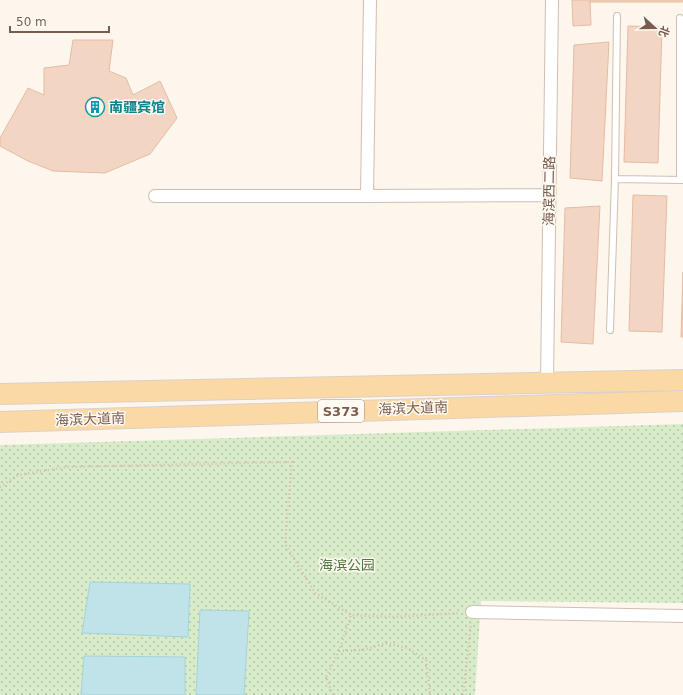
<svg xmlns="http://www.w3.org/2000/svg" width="683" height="695" font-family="'DejaVu Sans','Noto Sans SC',sans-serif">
	<defs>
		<pattern id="park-dots" width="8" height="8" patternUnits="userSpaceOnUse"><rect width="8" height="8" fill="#d8ecc9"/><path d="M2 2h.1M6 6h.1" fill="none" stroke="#b4c2a5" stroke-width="1.8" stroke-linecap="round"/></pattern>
	</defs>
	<rect width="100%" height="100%" fill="#fdf6ec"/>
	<path fill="url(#park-dots)" d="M683,424V603L481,601L475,695H0V445Z"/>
	<path fill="#bfe3e8" stroke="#a5d3da" d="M90,582L190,584L188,637L82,633Z
		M200,610L249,611L244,695H196Z
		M84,656L185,657V695H81Z"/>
	<path fill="#f3d5c3" stroke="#e6bba3" d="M572,0H590L591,25L573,26Z
		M590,0H683V2H590Z
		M628,26L662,27L658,163L624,162Z
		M73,40H113L109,71L126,78L133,95L160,81L177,118L150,154L105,173L53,171L28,161L0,146V138L28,88L44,95V68L69,65Z
		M609,42L602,181L570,178L574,45Z
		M633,195L667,196L662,332L629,331Z
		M600,206L593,344L561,342L565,208Z
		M683,272V337H681Z"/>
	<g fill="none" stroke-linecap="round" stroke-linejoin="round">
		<defs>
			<path id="service" d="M615,179L617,16
				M680,180V18
				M610,330L615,179L683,180"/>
			<path id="minor" d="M370,0L367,196L549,195
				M155,196H367
				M547,383L552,0
				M472,612L683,616"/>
			<path id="primary" d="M0,394L683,380
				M0,422L683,401"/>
		</defs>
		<use href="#service" stroke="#d1beb0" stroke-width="8"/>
		<use href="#minor" stroke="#d1beb0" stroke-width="14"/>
		<use href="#primary" stroke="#dad1cd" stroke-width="22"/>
		<path stroke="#d9b8a5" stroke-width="2.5" stroke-dasharray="1 3" stroke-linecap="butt" d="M0,487L18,475L67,467L292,462L285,544L315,593L351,615L394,617L460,613
			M339,651L362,650L387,643L407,648L426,660L430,695
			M333,695L326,677L339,651L351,615
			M463,695L471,623"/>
		<use href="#service" stroke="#fff" stroke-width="6"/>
		<use href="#minor" stroke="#fff" stroke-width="12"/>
		<use href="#primary" stroke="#fbd9a5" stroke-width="20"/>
	</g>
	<defs>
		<symbol id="building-ring" viewBox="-11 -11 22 22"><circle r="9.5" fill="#fffaf3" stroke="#0f9aa8" stroke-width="1.5"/><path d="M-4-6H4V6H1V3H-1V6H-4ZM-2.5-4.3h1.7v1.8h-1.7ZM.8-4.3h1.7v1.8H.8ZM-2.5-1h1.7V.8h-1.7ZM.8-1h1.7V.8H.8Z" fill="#0f9aa8"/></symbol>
	</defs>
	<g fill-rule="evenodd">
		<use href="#building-ring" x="84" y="96" width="22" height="22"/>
	</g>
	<g text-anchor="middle" stroke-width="3" stroke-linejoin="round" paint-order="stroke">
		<rect fill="#fffaf3" stroke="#a28b7f" stroke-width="1" x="318" y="400" width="46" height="22" rx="3"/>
		<g font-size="13" font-weight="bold" fill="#7a5c4d">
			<text x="341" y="416">S373</text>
		</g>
		<g font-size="14" font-weight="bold" fill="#0d838f" stroke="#fffaf3" text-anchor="start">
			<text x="109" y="112">南疆宾馆</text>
		</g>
		<g font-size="14" fill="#7a5c4d" stroke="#fffaf3">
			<text transform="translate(549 191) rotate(-89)" y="5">海滨西二路</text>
			<text transform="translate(413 408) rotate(-2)" y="5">海滨大道南</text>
			<text transform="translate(90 419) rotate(-2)" y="5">海滨大道南</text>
		</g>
		<g font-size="14" fill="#537a41" stroke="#fffaf3">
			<text x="347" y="570">海滨公园</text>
		</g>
	</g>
	<g transform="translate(655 28) rotate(111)" stroke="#fffaf3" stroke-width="3" paint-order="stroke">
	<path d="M0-3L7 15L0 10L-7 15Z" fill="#7a5c4d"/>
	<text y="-6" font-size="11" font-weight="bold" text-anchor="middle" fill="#7a5c4d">北</text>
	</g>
	<path d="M10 26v6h99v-6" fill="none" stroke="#7a5c4d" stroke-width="2"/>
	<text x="16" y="26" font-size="12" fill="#7a5c4d" stroke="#fffaf3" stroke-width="3" paint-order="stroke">50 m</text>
</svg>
